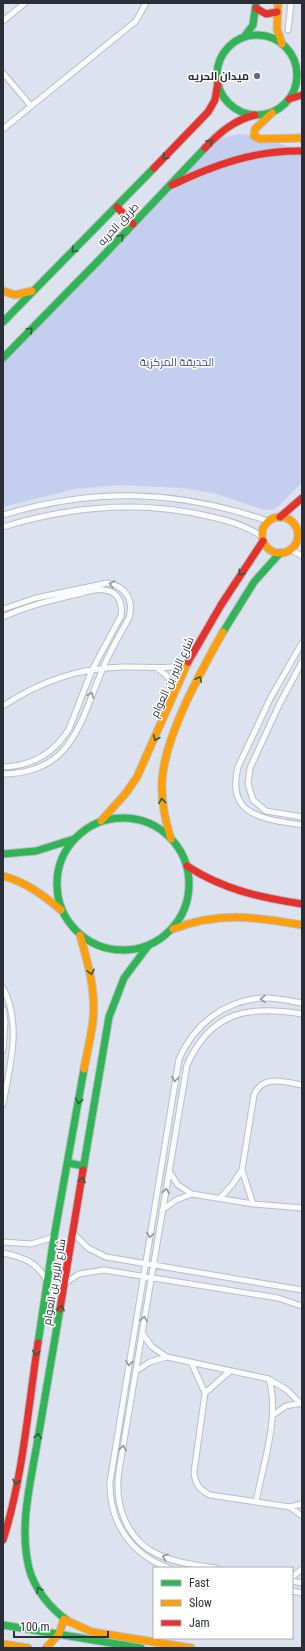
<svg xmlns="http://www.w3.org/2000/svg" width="305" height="1651" font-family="'Roboto Condensed',Cairo,sans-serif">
	<rect width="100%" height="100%" fill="#dde2ef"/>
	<path fill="#c4cff0" d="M238,134C266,136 278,141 302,155V482L281,504L274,509L264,510L213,493L184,488L116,485L75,489L3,507V362L220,139Z"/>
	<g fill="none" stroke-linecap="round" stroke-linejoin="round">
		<defs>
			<path id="street" d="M3,21L25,3
				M288,30L291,3
				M3,73L31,106
				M3,129L136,21L146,3
				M3,515C95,487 178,490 268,521
				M3,527C71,506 143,500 212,517C230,521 248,526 262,537
				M299,537L302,539
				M291,550L302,556
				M3,609L36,598L107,583C126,586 134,600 129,618C119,636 108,654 101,673C79,726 71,773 3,774
				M3,617C27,606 52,600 78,594C86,592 97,588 105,590C119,592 123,604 121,616L92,670L69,729C54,753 32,766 3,767
				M302,643L271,697L238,767C225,817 266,819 302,825
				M302,662L280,703L250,768L248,784L253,800L266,811L302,817
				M158,669L166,675L177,690
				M3,706C39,682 78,668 122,667C145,666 166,671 188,663
				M3,988C22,1024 10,1066 3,1104
				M3,1009L5,1022L3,1050
				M169,1171L178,1185L192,1194L253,1204L302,1208
				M220,1198L232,1185L242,1170
				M253,1204L242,1170L254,1095C263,1074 284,1082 302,1085
				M162,1210L176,1200L192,1194
				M73,1233L88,1248L106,1257L302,1290
				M3,1242L31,1244L54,1237
				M3,1253C23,1257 37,1262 47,1281
				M65,1283L79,1274L104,1270L278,1298L302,1306
				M142,1333L152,1347L167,1357L269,1379L287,1390L302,1405
				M191,1362L205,1393L194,1472C195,1483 199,1490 210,1495L290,1507L302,1504
				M136,1371L150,1362L167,1357
				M205,1393L230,1371
				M273,1415L286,1406L301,1403
				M256,1502C263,1464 280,1417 269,1379
				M290,1507L302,1516
				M169,1568C131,1555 109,1522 110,1482L179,1059C194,1025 223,1001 262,998C275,997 289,1001 302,1003
				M216,1568C197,1565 175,1563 157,1554C126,1539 114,1504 119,1471L187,1065C211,1011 249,1005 302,1014
				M292,1577L302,1569
				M292,1581L302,1583
				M292,1591L302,1593"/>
			<path id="fast" d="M217 75a40 40 0 1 1 80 0a40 40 0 1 1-80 0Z
				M244,37L253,25L256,3
				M3,322L154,168
				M3,358L103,256L205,148
				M223,632L254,582L280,553
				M57 884a66 66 0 1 1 132 0a66 66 0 1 1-132 0Z
				M3,854L36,851L74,839
				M68,1163L84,1166
				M83,1170L109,1017L124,978L148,946
				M60,1309C52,1354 45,1399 37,1444C30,1485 19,1527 29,1568C34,1589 51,1609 68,1621
				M38,1343L54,1237L84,1069
				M3,1625L141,1648"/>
			<path id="slow" d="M278,3L277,29L282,44
				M272,113L255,129L254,136L260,139L302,138
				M3,291L15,295L32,291
				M262 535a18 18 0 1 1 36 0a18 18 0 1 1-36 0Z
				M101,821L126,793L137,777L188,662
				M171,839C165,820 161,802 162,782C164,737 201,671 223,632
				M3,876C26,882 43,895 61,910
				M173,929C221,911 253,917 302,925
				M80,935C88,963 96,991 93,1020C91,1037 87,1053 84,1069
				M68,1621L92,1632L191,1648
				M3,1644L28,1648
				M46,1648L59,1634L64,1619"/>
			<path id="jam" d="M256,8L266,14L277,12
				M289,99L302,95
				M205,148C219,133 234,120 255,115
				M154,168L208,112L215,100L218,82
				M172,185C214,165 255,150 302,151
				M117,207L133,224
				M280,517L302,498
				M188,662L221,605L263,541
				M187,866C224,890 259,897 302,904
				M60,1309L83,1170
				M3,1540C23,1477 28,1408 38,1343"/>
		</defs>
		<use href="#street" stroke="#b9bdc7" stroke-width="7"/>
		<use href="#fast" stroke="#b9bdc7" stroke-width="9"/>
		<use href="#slow" stroke="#b9bdc7" stroke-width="9"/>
		<use href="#jam" stroke="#b9bdc7" stroke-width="9"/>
		<use href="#street" stroke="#fafbfd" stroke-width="5"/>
		<use href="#fast" stroke="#30b455" stroke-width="7"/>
		<use href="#slow" stroke="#ff9f0a" stroke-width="7"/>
		<use href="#jam" stroke="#e5322d" stroke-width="7"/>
	</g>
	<defs><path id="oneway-chevron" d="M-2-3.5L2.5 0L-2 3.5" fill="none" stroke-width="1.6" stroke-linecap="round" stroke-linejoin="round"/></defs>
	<g stroke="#2d5d42">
		<use href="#oneway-chevron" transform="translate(210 142) rotate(-47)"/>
		<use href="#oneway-chevron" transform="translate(165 157) rotate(134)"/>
		<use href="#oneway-chevron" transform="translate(121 237) rotate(-47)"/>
		<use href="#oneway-chevron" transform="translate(74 250) rotate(134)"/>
		<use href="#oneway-chevron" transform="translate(30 330) rotate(-45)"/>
		<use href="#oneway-chevron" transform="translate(241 573) rotate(125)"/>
		<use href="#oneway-chevron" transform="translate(199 679) rotate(-64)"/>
		<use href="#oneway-chevron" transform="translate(156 738) rotate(113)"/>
		<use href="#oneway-chevron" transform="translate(162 801) rotate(-96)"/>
		<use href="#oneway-chevron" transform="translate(91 972) rotate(78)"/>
		<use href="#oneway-chevron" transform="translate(79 1101) rotate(100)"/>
		<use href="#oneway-chevron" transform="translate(82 1180) rotate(-81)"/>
		<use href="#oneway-chevron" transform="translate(61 1308) rotate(-80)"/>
		<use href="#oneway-chevron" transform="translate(36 1353) rotate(99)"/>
		<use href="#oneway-chevron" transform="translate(38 1436) rotate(-80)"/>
		<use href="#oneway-chevron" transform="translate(16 1482) rotate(101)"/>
		<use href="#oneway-chevron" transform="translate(39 1590) rotate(-121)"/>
	</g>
	<g stroke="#92949a">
		<use href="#oneway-chevron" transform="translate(112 584) rotate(-166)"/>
		<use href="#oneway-chevron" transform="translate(91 695) rotate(-67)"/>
		<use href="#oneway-chevron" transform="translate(263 999) rotate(178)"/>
		<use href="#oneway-chevron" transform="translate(175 1079) rotate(99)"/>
		<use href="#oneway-chevron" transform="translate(166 1191) rotate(-80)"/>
		<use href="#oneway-chevron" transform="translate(150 1235) rotate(99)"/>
		<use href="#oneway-chevron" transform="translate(144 1319) rotate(-81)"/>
		<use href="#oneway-chevron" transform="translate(129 1363) rotate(99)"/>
		<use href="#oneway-chevron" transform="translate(123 1448) rotate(-80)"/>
		<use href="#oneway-chevron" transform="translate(165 1557) rotate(-161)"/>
	</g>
	<circle fill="#696d77" stroke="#fff" stroke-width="1.5" cx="257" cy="76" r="4"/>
	<g text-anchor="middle" stroke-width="3" stroke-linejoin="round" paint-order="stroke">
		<g font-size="11" font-weight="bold" fill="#2b2e37" stroke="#fff" text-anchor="end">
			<text x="249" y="80">ميدان الحريه</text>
		</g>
		<g font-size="11" fill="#2b2e37" stroke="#fff">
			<text transform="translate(118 224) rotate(-47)" y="4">طريق الحريه</text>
			<text transform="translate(172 677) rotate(-65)" y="4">شارع الزبير بن العوام</text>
			<text transform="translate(54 1282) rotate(-80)" y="4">شارع الزبير بن العوام</text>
		</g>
		<g font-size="11" fill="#3c4da4" stroke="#fff">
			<text x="177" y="366">الحديقة المركزية</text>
		</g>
	</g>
	<rect width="305" height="1651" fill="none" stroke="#2b2e37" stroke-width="8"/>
	<rect x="153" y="1567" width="140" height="72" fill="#ffffff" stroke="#aaabaf"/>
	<rect x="161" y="1580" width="20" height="6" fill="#30b455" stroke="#aaabaf"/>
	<text x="189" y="1587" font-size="12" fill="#2b2e37">Fast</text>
	<rect x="161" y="1600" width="20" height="6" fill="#ff9f0a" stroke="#aaabaf"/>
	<text x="189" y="1607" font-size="12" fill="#2b2e37">Slow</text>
	<rect x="161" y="1620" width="20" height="6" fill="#e5322d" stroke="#aaabaf"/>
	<text x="189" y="1627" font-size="12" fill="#2b2e37">Jam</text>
	<path d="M14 1631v6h94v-6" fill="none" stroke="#2b2e37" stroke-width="2"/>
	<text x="20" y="1631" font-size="12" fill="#2b2e37" stroke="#ffffff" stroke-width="3" paint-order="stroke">100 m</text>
</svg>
